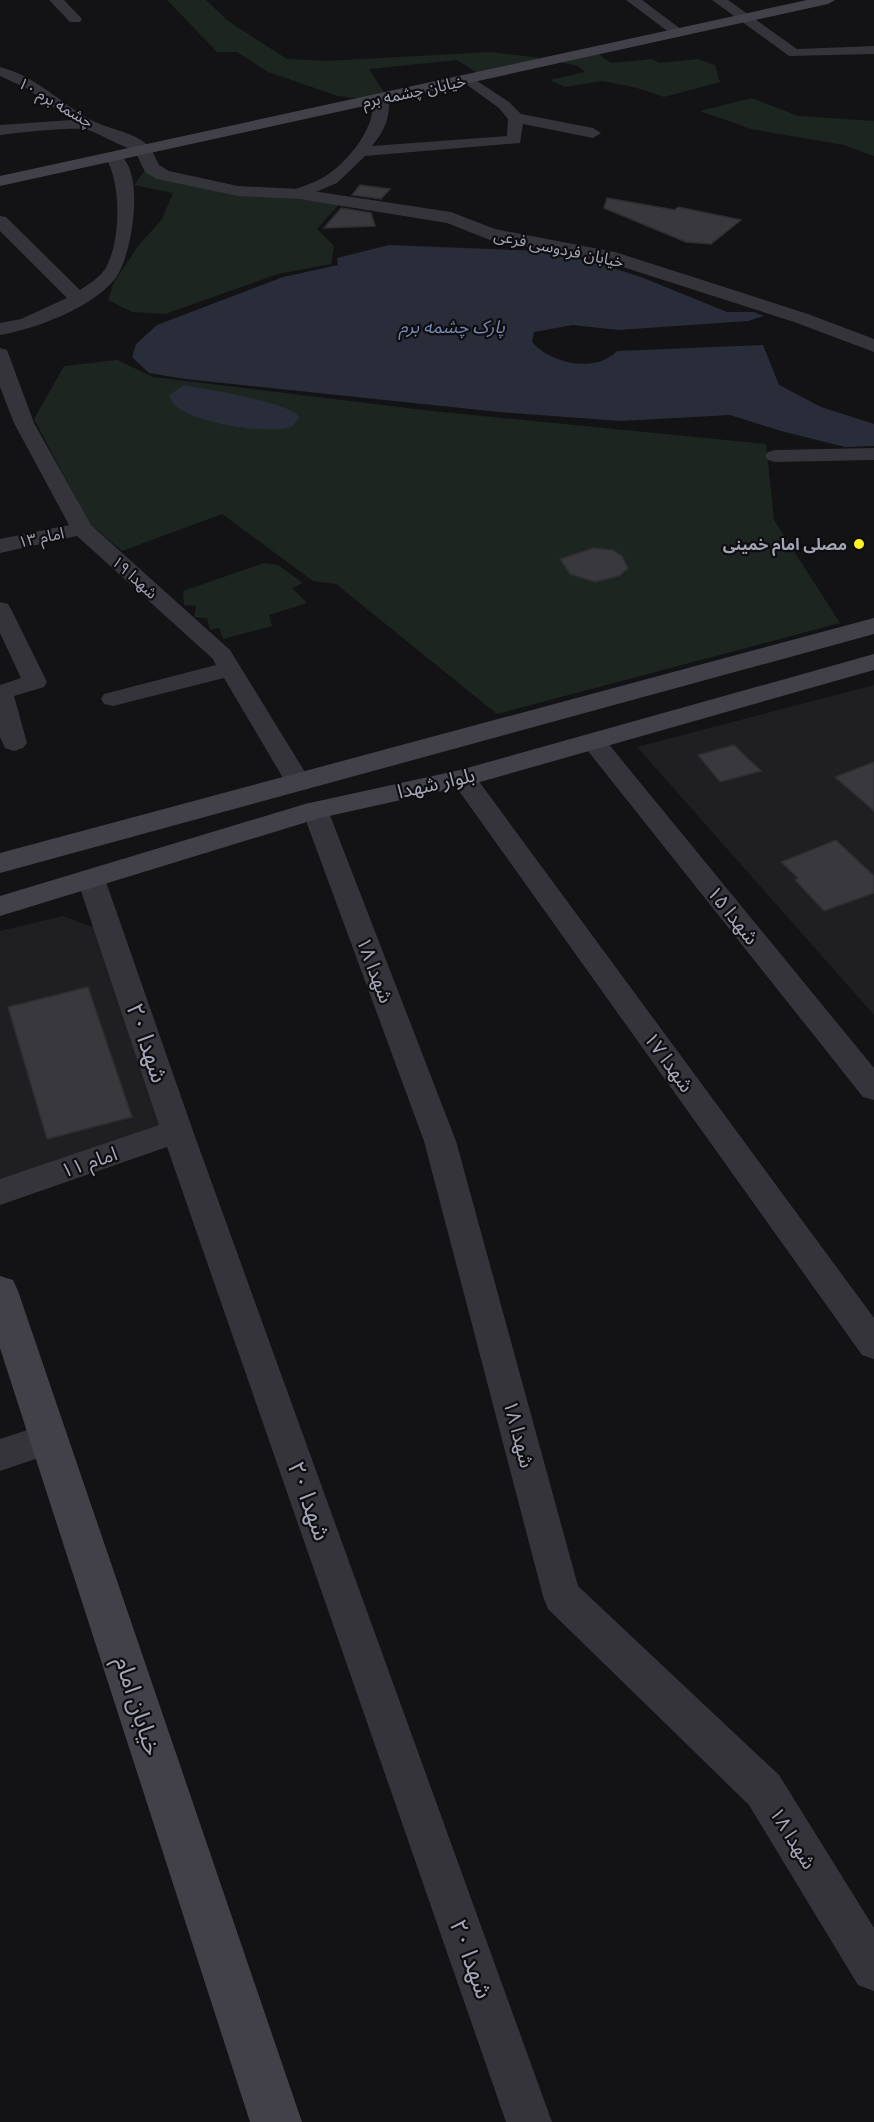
<svg xmlns="http://www.w3.org/2000/svg" width="874" height="2122" font-family="'IBM Plex Sans','Noto Sans Arabic',sans-serif">
	<rect width="100%" height="100%" fill="#131315"/>
	<path fill="#1f1f22" d="M874,685V1015L637,747Z
		M63,916L95,928L163,1132L0,1181V931Z"/>
	<path fill="#1d2520" d="M167,0H206L228,21L287,59L326,61L490,52L541,58L479,74L457,60L369,69L385,94L363,99L338,96L268,72L237,52H217Z
		M597,53L611,63L652,59L659,63L698,59L715,65L720,82L664,97L637,88L603,81L565,87L550,80L585,72L578,66L560,62Z
		M752,98L798,116L874,121V156L844,145L751,129L700,111Z
		M146,169L253,196L341,202L317,229L334,246L331,264L278,274L165,314L132,312L108,300L114,282L139,245L162,219L173,193L134,185Z
		M117,360L153,377L432,411L766,444L774,520L840,623L497,714L336,584L313,581L222,514L122,551L89,523L34,419L64,366Z
		M264,563L278,565L303,583L292,588L307,603L269,615L272,626L223,639L219,628L210,630L207,618L194,617L196,606L184,605L183,591Z"/>
	<path fill="#282d39" d="M389,245L540,251L597,263L641,277L727,312H754L764,316L748,321L618,330L573,325L534,332L532,342C550,363 595,374 617,351L763,345L779,385L821,407L874,424V446L845,447L781,431L730,415L621,421L499,412L185,379L149,373L132,357L136,344L157,325L283,277L338,265L337,258Z
		M184,385C204,389 291,402 299,417L293,426C272,436 188,423 173,403C172,403 169,396 169,395Z"/>
	<path fill="#38383d" stroke="#2e2d31" stroke-width="1.5" d="M360,185L390,189L381,199L352,195Z
		M607,198L675,210L678,207L741,220L711,244L686,242L604,208Z
		M341,208L371,213L375,226L324,228Z
		M593,548L613,550L622,556L628,568L619,576L595,582L570,574L560,559Z
		M734,745L761,771L720,782L698,755Z
		M874,762V811L835,777Z
		M836,840L874,876V893L824,911L795,880L798,878L781,862Z
		M88,987L132,1117L47,1139L8,1007Z"/>
	<g fill="none" stroke-linecap="round" stroke-linejoin="round">
		<path fill="#34343a" fill-rule="evenodd" d="M49,0H64L82,19L80,22H70Z
			M626,0H642L686,33L679,37L674,36Z
			M712,0H728L797,49L874,46V54L789,56Z
			M0,67C36,76 61,104 93,121C110,130 138,132 151,149L149,152C135,156 104,135 88,130C75,126 18,133 0,135V125L72,120L26,88L0,76Z
			M468,75L509,102L521,114L593,128L601,133L593,138L523,124L520,143L365,156L337,183L299,199L291,194L293,190C303,186 314,183 324,177C346,164 373,131 373,105L367,99L370,96H380L389,104C389,122 383,132 372,146L507,136L508,119L499,108L463,82L461,79L463,76Z
			M113,152C149,161 132,258 115,279C91,308 36,329 0,335V323L21,319L67,298L0,231V216L6,217L80,290C89,284 99,278 105,269C121,244 122,181 105,157Z
			M0,348L7,350L34,423L91,525L230,650L311,782L307,788L298,790L289,788L224,678L113,706L104,704L101,699L104,694L216,665L213,659L77,536L0,553V539L69,525L14,423L0,387Z
			M874,448V460L775,462L768,460L765,456L768,452L775,450Z
			M0,602L8,604L11,609L47,682L44,687L14,696L27,743L23,748L14,751L5,748L0,737V685L21,678L0,633Z
			M593,733L602,736L874,1068V1100L863,1097L584,746L580,741L584,736Z
			M463,770L472,772L874,1318V1359L862,1355L454,784L450,778L454,772Z
			M315,802L324,804L328,810L456,1141L578,1586L779,1775L874,1928V1991L858,1985L749,1805L548,1609L543,1596L424,1141L302,810L306,804Z
			M91,870L101,873L105,879L193,1131L552,2122H506L167,1147L0,1205V1179L159,1125L77,879L81,873Z
			M49,1423L62,1428L67,1439L62,1450L0,1471V1439Z"/>
		<path fill="#34343a" fill-rule="evenodd" d="M143,144L149,145L159,165L169,171L238,186L299,189L451,212L495,229L615,252L808,314L874,339V352L794,322L604,261L490,240L447,223L299,199L238,196L157,179L145,172L134,149L137,145Z"/>
		<path fill="#42414a" fill-rule="evenodd" d="M807,0H835L828,4L0,186V176Z
			M874,618V634L0,873V853Z
			M874,654V670L473,784L320,818L0,916V896L305,804L460,770Z
			M0,1276L13,1280L18,1291L302,2122H250L0,1348Z"/>
	</g>
	<circle fill="#fef322" stroke="#0e0e10" stroke-width="2" cx="859" cy="544" r="6"/>
	<g text-anchor="middle" stroke-width="4.5" stroke-linejoin="round" paint-order="stroke">
		<g font-size="16" fill="#a3a4b6" stroke="#0e0e10">
			<text transform="translate(414 91) rotate(-12)" y="6">خیابان چشمه برم</text>
			<text transform="translate(56 102) rotate(30)" y="6">چشمه برم ۱۰</text>
			<text transform="translate(559 248) rotate(12)" y="6">خیابان فردوسی فرعی</text>
			<text transform="translate(41 537) rotate(-12)" y="6">امام ۱۳</text>
			<text transform="translate(135 577) rotate(42)" y="6">شهدا ۱۹</text>
		</g>
		<g font-size="16" font-weight="bold" fill="#a3a4b6" stroke="#0e0e10" text-anchor="end">
			<text x="847" y="550">مصلی امام خمینی</text>
		</g>
		<g font-size="18" font-style="italic" fill="#7886b4" stroke="#0e0e10">
			<text x="452" y="333">پارک چشمه برم</text>
		</g>
		<g font-size="20" fill="#a3a4b6" stroke="#0e0e10">
			<text transform="translate(436 783) rotate(-13)" y="7">بلوار شهدا</text>
			<text transform="translate(733 915) rotate(51)" y="7">شهدا ۱۵</text>
			<text transform="translate(375 970) rotate(69)" y="7">شهدا ۱۸</text>
			<text transform="translate(669 1062) rotate(54)" y="7">شهدا ۱۷</text>
			<text transform="translate(89 1162) rotate(-19)" y="7">امام ۱۱</text>
			<text transform="translate(519 1434) rotate(75)" y="7">شهدا ۱۸</text>
			<text transform="translate(793 1838) rotate(58)" y="7">شهدا ۱۸</text>
		</g>
		<g font-size="24" fill="#a3a4b6" stroke="#0e0e10">
			<text transform="translate(147 1043) rotate(71)" y="8">شهدا ۲۰</text>
			<text transform="translate(309 1501) rotate(70)" y="8">شهدا ۲۰</text>
			<text transform="translate(138 1706) rotate(72)" y="8">خیابان امام</text>
			<text transform="translate(471 1959) rotate(70)" y="8">شهدا ۲۰</text>
		</g>
	</g>
</svg>
